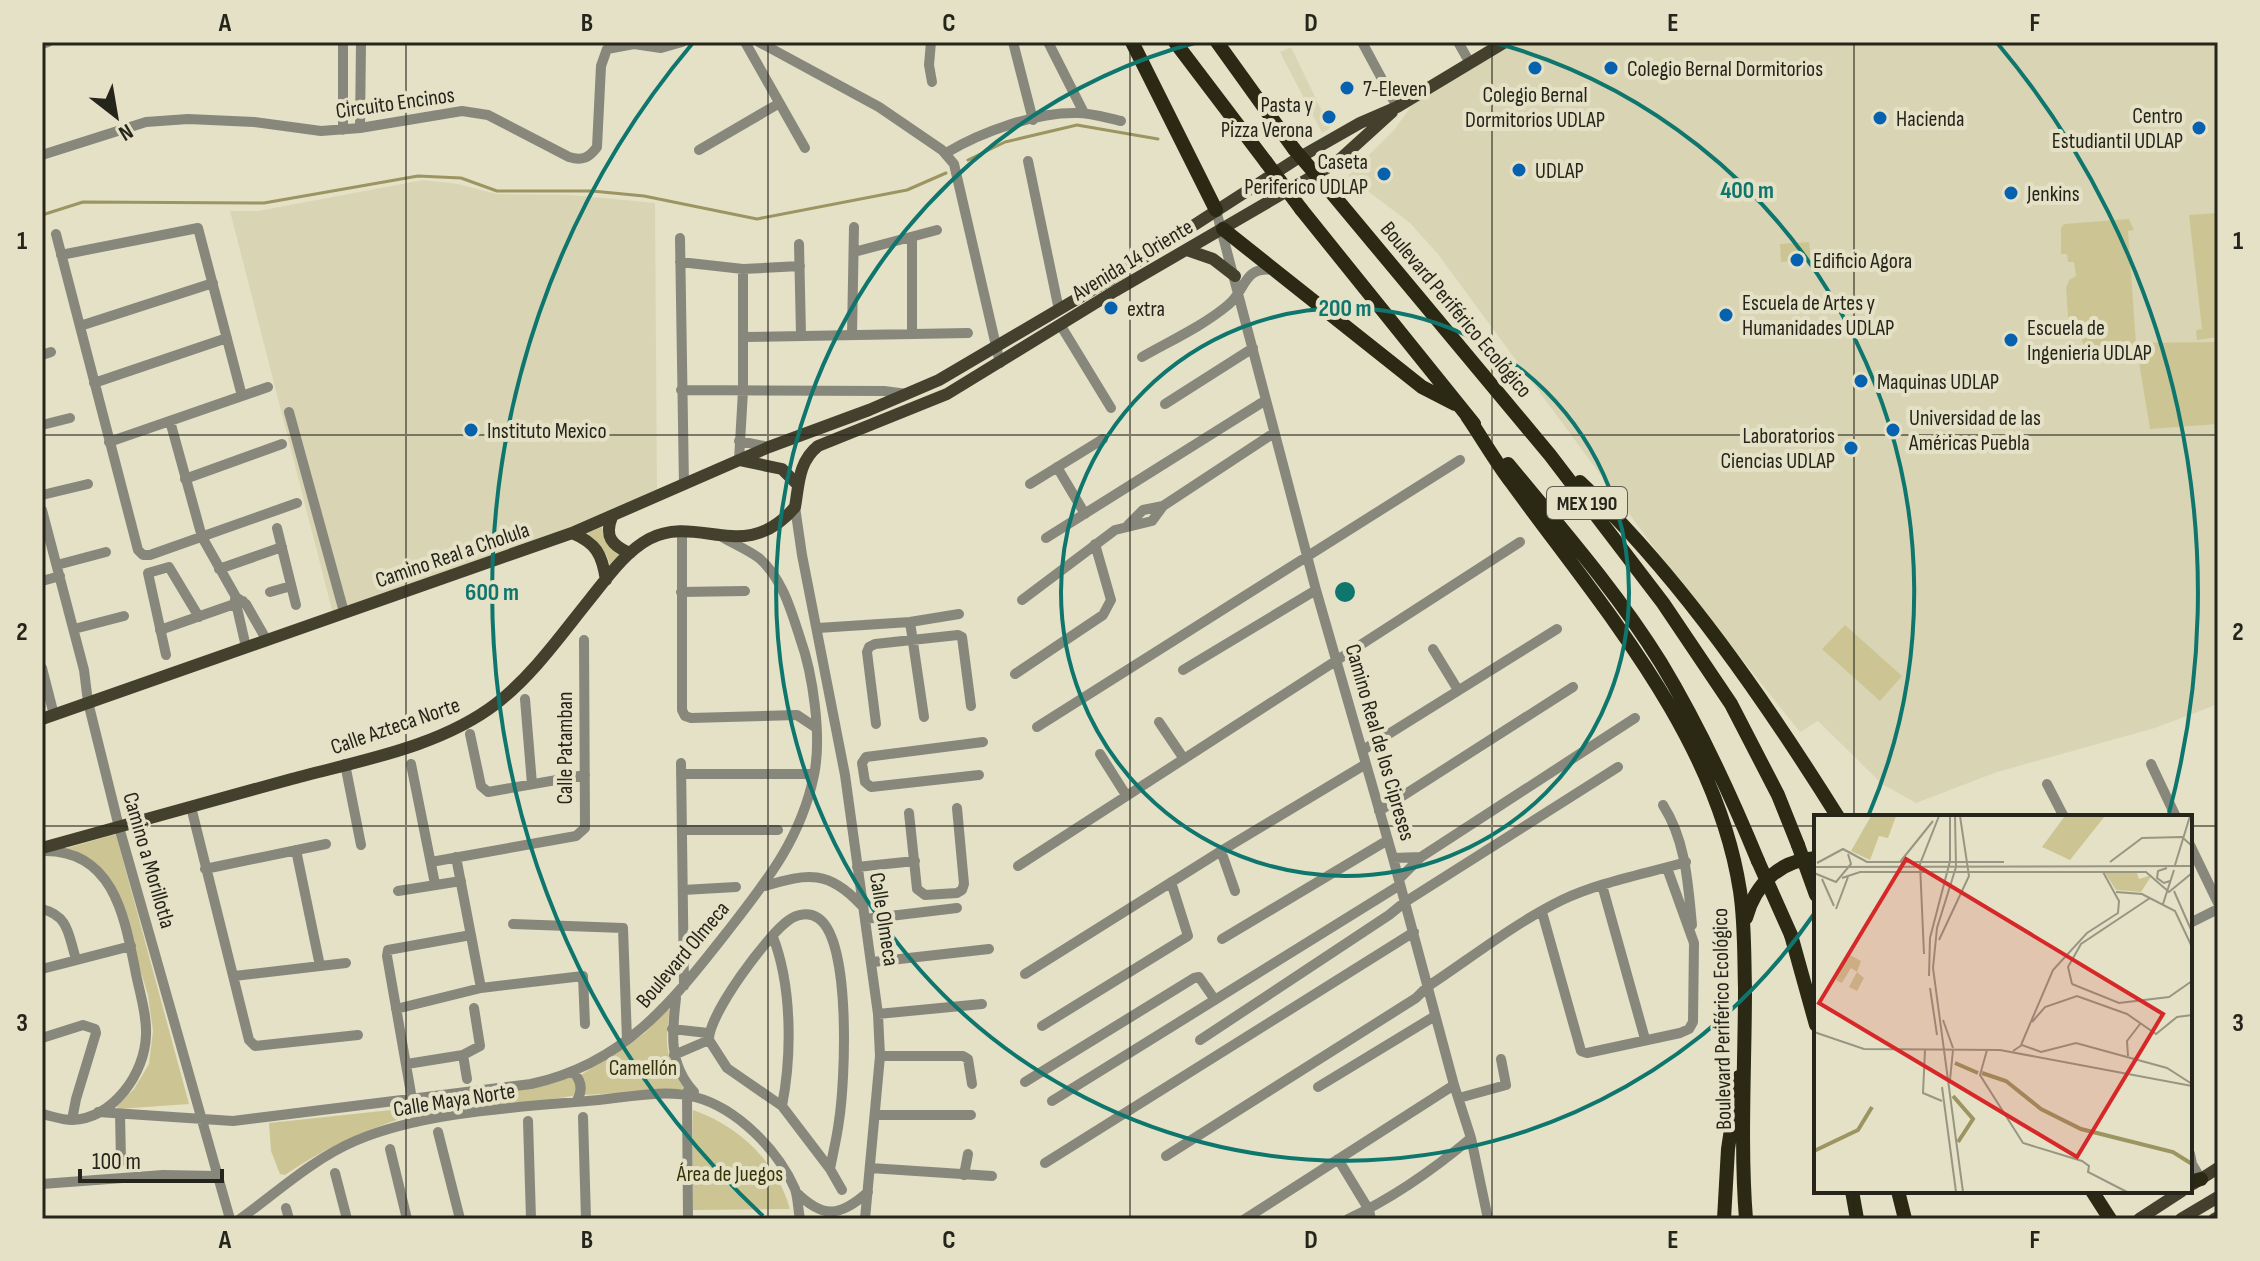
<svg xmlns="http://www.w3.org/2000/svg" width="2260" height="1261" font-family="'Sofia Sans Condensed',sans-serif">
	<rect width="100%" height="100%" fill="#e4e1c6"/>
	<path fill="#d9d5b4" d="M1517,42H2218V704L2155,728L1997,772L1916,803L1882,784L1818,721L1800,732L1667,565L1437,253L1410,223L1348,176L1394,130L1412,105Z
		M1291,47L1330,128L1322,133L1280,52Z
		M423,180L458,184L497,194L572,195L655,203L657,491L569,528L333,614L230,211H258Z"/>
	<path fill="#ccc593" d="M2218,213V337L2197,340L2196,330L2202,329L2189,215Z
		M2129,219L2134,230L2128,231L2136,343L2218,342V424L2150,429L2136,344L2084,348L2081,336L2074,338L2073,330H2069L2066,288L2069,280L2076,276L2074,262H2068L2067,254H2061V228L2064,224Z
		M1809,242L1811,259L1781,262L1780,244Z
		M602,527L603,534L622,556L611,568L606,554L587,533Z
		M1845,625L1902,676L1880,701L1822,649Z
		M116,834L189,1104L118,1109L117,1106L134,1089L149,1064L153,1031L148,995L114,885L64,849Z
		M666,1010H670C664,1046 666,1057 684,1089L585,1095L581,1075L645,1033Z
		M572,1076L578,1090L573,1096L418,1117L415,1108L482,1097Z
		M410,1108L412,1115C362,1131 328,1146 285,1175L280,1174L271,1151L269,1123Z
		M693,1110C739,1126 777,1162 790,1209L693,1210Z"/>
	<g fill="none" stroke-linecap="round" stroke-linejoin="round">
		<path stroke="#9c9562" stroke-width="3" d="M968,160L1005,142L1077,125L1158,139
			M42,215L83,202L264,203L418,176L461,178L497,191H592L644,196L757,219L907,190L946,173"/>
		<path stroke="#88877c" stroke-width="10" d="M745,42L805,148
			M759,42L879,107L942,150L954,164L1000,363
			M931,42L929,65L932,82
			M1013,42L1033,120
			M1048,42L1084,113
			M1362,42L1397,107
			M1458,42L1470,63
			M42,44L48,42
			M607,49L634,44L661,48L682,42
			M360,128L361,42
			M343,130V42
			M699,150L778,104
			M946,153C981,132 1036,112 1077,113C1092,113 1107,118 1121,121
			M42,155L146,122L188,119L254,122L321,131L360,128L462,111L488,115L569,157C582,161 589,158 597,147L601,66L607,49
			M1028,161L1059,310
			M1216,210L1316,590L1393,858L1454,1085L1471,1138L1488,1219
			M56,234L138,550L143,555H150L297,503
			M912,237V334
			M680,238L684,485
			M799,244L801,335
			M854,252L937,230
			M61,255L198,228L242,396
			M680,262L743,269L800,266
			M80,326L213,283
			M1061,326L1111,408
			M852,335L854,227
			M744,337L968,333
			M42,355L51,352
			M1142,357C1170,341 1203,326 1228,305C1247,290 1242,266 1274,270
			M94,383L227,338
			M681,390L884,391L907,394
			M1165,404L1253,348
			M289,412L344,612
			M170,421L202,537L236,597L246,604L266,639
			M42,425L70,418
			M739,441L769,447
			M109,442L268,387
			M739,460L743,391V269
			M1057,467L1085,514
			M185,479L282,444
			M1030,484L1103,439
			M42,495L88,484
			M795,507L802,555L845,775L878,1014L880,1056L865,1219
			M42,510L84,670L88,702L119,827L230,1219
			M1128,525L1143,510L1163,506L1274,433
			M277,528L296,605
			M682,532V710L685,716L691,718L797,715L815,727
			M1046,538L1266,400
			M57,565L106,552
			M219,569L282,547
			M42,581L60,576
			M270,592L291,586
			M681,592L745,591
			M235,599L246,647
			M1022,600L1115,530L1152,521L1163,506
			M910,622L924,717
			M818,628L910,622L959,614
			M74,629L124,616
			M160,630L243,601
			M1433,649L1458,690
			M166,655L148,573L169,567L199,617
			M42,668L54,715
			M1183,670L1316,590
			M1015,674L1103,615L1111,600L1095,544
			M525,699L532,784
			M1159,722L1184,759
			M876,724L867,652L869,647L875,644L958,635L962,637L971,706
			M1037,727L1460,460
			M470,734L481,786L488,792L585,775
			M1363,750L1557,629
			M1100,754L1126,795
			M681,763L684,986
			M345,764L361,845
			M411,764L435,884
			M2151,764L2176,817
			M681,774H814
			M979,775L871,787L865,782L862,763L866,757L983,742
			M2047,784L2064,817
			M1663,805C1686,841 1688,884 1692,925
			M191,807L249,1040L255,1046L358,1035
			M1379,811L1573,687
			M909,813L917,889L925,895L957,893L962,890L964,884L957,808
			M682,830H778
			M2190,845L2218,903
			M296,850L320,966
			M1221,851L1235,891
			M456,857L481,988
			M1393,858L1421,857
			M431,862L576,836L585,828L584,640
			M1018,866L1520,542
			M857,867L915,861
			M205,869L326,844
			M1399,879L1421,857L1635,718
			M1602,885L1645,1039
			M765,886C808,873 829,870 861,905
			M683,890L736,887
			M398,891L461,881
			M42,909C69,916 68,934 76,959
			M1542,912L1581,1051L1587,1053L1680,1033L1689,1029L1693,1022L1694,943L1667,868
			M865,919L957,908
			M2190,923L2218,909
			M513,924L623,928L627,1040
			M773,937C792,986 792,1055 782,1106
			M1222,939L1388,840
			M873,962L989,949
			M42,969L131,946
			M1025,974L1221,851L1366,764
			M234,976L346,963
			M676,998C672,1032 668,1064 694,1092
			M396,1009L481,988L583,976L585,1024
			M878,1014L982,1004
			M1042,1026L1188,936L1171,882
			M672,1029L708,1033
			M42,1038L83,1025L95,1029L96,1033L76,1099L72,1120
			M709,1040C708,1015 768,934 789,920C797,914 809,912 818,918C852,940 845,1083 839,1121C837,1137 833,1153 830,1169
			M709,1040L727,1068L782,1106L830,1169L842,1190
			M1200,1040L1389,915L1405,902L1618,767
			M463,1055L467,1079
			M674,1055L709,1040
			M880,1056H963L968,1059L972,1084
			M407,1064L463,1055L480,1046L474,1008
			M573,1072C582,1081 583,1091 576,1102
			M1025,1082L1194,978L1199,977L1215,1000
			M1318,1087L1435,1016
			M1459,1098L1506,1085L1501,1059
			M1052,1101L1400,885
			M98,1112L233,1121L531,1084C624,1064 672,1002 727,932C766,882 801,839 814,775C822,737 813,674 800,638C791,610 782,578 759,558C748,550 734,544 722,537
			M42,1114C51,1116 63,1120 72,1120C114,1118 145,1073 146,1035C147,1015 140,994 136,974C125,920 115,850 44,851
			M120,1114L121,1161
			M876,1115H971
			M583,1117L586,1219
			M528,1121L531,1219
			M416,1122L387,956L388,950L471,935
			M438,1132L460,1219
			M390,1149L407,1219
			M2190,1154L2192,1164L2201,1179
			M1166,1156L1416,998L1427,987C1471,958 1515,923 1562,900C1600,882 1645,874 1686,862
			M1338,1159L1369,1210L1371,1219
			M1045,1163L1414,932
			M870,1168L992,1176
			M335,1173L347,1219
			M964,1175L968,1154
			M42,1184L163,1175L218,1176
			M796,1192C823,1219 840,1217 868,1192
			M286,1208L289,1219
			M240,1219C276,1193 313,1159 355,1141C424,1111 524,1107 599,1100C629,1097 666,1089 695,1097C737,1108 778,1150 795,1189C798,1198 798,1209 800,1219
			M688,1219L687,1095L689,1087
			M1245,1219L1454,1085
			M1348,1219C1393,1198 1433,1170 1471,1138"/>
		<path stroke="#43412e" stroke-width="12" d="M1187,250L1213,259L1235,276
			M739,460L782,469L796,483
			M612,517C604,536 612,546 630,553
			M572,533C596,543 602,554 606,580
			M42,719L572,533L769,447L869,410L939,380L1109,280L1295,160L1360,123L1397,107L1505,42
			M42,848C124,826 206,803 288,780C357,761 439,748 497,703C533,675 561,635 590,599C607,578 625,552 649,539C699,513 745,566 795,507C799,485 798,462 818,446L947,394L1115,291L1337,162L1392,112
			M2193,1184L2218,1168
			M2139,1219L2182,1191
			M2181,1219L2218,1197
			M2214,1219L2218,1217"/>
		<path stroke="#2b2913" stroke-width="14" d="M1132,42L1216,210
			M1175,42L1266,162
			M1217,42L1294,149
			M1330,191L1550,455L1663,603L1731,704L1778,795L1798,845
			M1301,209L1474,424
			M1223,229L1422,387L1455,404
			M1467,416C1482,438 1495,461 1511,482C1601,606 1716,735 1740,891C1745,924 1744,956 1745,988C1745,1063 1740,1145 1746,1219
			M1508,464C1561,528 1617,592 1661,663C1699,726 1730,793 1758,861
			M1580,482C1679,575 1766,702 1838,817
			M1746,918C1755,884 1780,860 1816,858
			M1791,935L1816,1025
			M2190,1182L2201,1179
			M1852,1191L1857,1219
			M1898,1191L1905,1219
			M2092,1191L2110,1219
			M1724,1219L1728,1149L1739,1077"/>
		<path stroke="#2b2913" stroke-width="14" d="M1294,149L1330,191
			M1266,162L1301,209
			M1798,845L1816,895
			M1758,861L1791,935"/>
	</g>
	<path fill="none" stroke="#26251b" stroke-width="2" stroke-opacity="0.55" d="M406,42V1219M768,42V1219M1130,42V1219M1492,42V1219M1854,42V817M42,435H2218M42,826H1816M2190,826H2218M1854,1191V1219"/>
	<g fill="none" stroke="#0f766e" stroke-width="4">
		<circle cx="1345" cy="592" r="284"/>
		<path d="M1814 914A569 569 0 1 1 1198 42M1492 42A569 569 0 0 1 1869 814"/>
		<path d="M763 1216A853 853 0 0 1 692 44M1998 44A853 853 0 0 1 2169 813"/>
	</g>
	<g fill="#0662af" stroke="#e4e1c6" stroke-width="3">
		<circle cx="1535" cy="68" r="8"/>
		<circle cx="1611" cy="68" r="8"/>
		<circle cx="1347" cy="88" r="8"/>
		<circle cx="1329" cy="117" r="8"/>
		<circle cx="1880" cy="118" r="8"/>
		<circle cx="2199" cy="128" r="8"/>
		<circle cx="1519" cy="170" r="8"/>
		<circle cx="1384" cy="174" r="8"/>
		<circle cx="2011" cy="193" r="8"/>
		<circle cx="1797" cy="260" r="8"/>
		<circle cx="1111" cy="308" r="8"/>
		<circle cx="1726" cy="315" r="8"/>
		<circle cx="2011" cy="340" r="8"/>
		<circle cx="1861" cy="381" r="8"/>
		<circle cx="471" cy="430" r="8"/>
		<circle cx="1893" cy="430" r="8"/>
		<circle cx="1851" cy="448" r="8"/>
	</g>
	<g text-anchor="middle" stroke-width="8" stroke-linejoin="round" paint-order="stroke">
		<rect fill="#e4e1c6" stroke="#5f5d4e" stroke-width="2" x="1547" y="487" width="80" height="32" rx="6"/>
		<g font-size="20" font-weight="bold" fill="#26251b">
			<text x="1587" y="510">MEX 190</text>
		</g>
		<g font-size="22" fill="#26251b" stroke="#e4e1c6" text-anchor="start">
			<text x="1627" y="76">Colegio Bernal Dormitorios</text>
			<text x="1363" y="96">7-Eleven</text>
			<text x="1535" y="102" text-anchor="middle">Colegio Bernal<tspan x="1535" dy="25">Dormitorios UDLAP</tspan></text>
			<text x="1313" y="112" text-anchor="end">Pasta y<tspan x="1313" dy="25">Pizza Verona</tspan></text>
			<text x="2183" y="123" text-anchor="end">Centro<tspan x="2183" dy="25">Estudiantil UDLAP</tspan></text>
			<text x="1896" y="126">Hacienda</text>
			<text x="1368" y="169" text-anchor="end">Caseta<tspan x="1368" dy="25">Periferico UDLAP</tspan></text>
			<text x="1535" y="178">UDLAP</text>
			<text x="2027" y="201">Jenkins</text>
			<text x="1813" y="268">Edificio Agora</text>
			<text x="1742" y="310">Escuela de Artes y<tspan x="1742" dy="25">Humanidades UDLAP</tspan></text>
			<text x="1127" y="316">extra</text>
			<text x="2027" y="335">Escuela de<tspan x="2027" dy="25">Ingenieria UDLAP</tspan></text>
			<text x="1877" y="389">Maquinas UDLAP</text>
			<text x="1909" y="425">Universidad de las<tspan x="1909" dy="25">Américas Puebla</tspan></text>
			<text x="487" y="438">Instituto Mexico</text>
			<text x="1835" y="443" text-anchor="end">Laboratorios<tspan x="1835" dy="25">Ciencias UDLAP</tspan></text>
		</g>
		<g font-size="22" fill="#26251b" stroke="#e4e1c6">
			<text transform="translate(395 102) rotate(-8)" y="8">Circuito Encinos</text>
			<text transform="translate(1132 259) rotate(-31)" y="8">Avenida 14 Oriente</text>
			<text transform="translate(1457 309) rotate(50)" y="8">Boulevard Periférico Ecológico</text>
			<text transform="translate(452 554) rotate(-19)" y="8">Camino Real a Cholula</text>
			<text transform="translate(395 725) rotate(-19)" y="8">Calle Azteca Norte</text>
			<text transform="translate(1381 742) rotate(74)" y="8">Camino Real de los Cipreses</text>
			<text transform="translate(564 748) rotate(-90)" y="8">Calle Patamban</text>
			<text transform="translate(150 860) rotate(74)" y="8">Camino a Morillotla</text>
			<text transform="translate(885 919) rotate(81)" y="8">Calle Olmeca</text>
			<text transform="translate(682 954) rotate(-50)" y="8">Boulevard Olmeca</text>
			<text transform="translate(1721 1019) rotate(-91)" y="8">Boulevard Periférico Ecológico</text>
			<text transform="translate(454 1099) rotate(-9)" y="8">Calle Maya Norte</text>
		</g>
		<g font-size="22" fill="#393408" stroke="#e4e1c6">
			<text x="643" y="1075">Camellón</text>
			<text x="730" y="1181">Área de Juegos</text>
		</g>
	</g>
	<g transform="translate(1814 815)">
		<rect width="378" height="378" fill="#e4e1c6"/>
		<path d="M57,1H82L74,23L65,21L56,45L37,36ZM251,1H291L256,45L228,32ZM291,58H323L325,64L338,60L327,77L302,75ZM34,139L47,146L43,157L50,163L43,176L35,172L43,157L37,153L28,168L22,165Z" fill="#ccc593"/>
		<path fill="none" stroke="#9c9562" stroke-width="4" d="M141,248L164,258M168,258L192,266L227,294L267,314L359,337L378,349M139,281L159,304L144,327M0,336L44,315L58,292"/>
		<path fill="none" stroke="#989682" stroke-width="2" d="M141,1L142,52L123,113L119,153L149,377M86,47L119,6M296,47L328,23L368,22L378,31M3,48L29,34L53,47H190M361,50L376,1M0,52L378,51M353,53L344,56L343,63L350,68L356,66M0,58L22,67L37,49L34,39M28,63L46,57H332L355,77L378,58M8,64L20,91M360,76L378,117M302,77L328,79L361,96L378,132M349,89L360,55M22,94L34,62M125,125L155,61L146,1M110,139L106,49L125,1M115,161L116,123L136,46V1M258,169L254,152L267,129L336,83M258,169L305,188L355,182L378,166M116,173L123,220M129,205L139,233M218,207L231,192L263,181L313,199L342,219L363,202L378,200M0,217L50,234L186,235L378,271M207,230L239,155L273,118L304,98L305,86L289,57M111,235L109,278L128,286M173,235L166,260L209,328L268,346L275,351L274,357L313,377M199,236L208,230L227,237L262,228L353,253L378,269M314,241L313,226L326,209M136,265L139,235M128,272L142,377"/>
		<path fill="#d62828" fill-opacity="0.15" stroke="#d62828" stroke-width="4" d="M92,44L349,199L263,342L5,188Z"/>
		<rect width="378" height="378" fill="none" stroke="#26251b" stroke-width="4"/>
	</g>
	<circle cx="1345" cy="592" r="12" fill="#0f766e" stroke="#e4e1c6" stroke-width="4"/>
	<g font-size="24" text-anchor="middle" font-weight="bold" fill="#0f766e" stroke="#e4e1c6" stroke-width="8" stroke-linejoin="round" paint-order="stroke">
		<text x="1747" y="198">400 m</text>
		<text x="1345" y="316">200 m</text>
		<text x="492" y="600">600 m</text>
	</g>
	<rect width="2260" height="1261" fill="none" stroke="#e4e1c6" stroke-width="88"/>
	<g transform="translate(116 116) rotate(149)" stroke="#e4e1c6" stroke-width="6" paint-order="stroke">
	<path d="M0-6L14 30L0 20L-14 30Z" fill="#26251b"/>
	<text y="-12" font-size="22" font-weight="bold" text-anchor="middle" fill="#26251b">N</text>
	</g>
	<path d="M80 1169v12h142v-12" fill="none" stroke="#26251b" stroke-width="4"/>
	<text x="92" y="1169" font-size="24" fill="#26251b" stroke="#e4e1c6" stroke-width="6" paint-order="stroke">100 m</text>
	<rect x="44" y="44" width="2172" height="1173" fill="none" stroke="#26251b" stroke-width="3"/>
	<g font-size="26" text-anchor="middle" font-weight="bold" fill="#26251b">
		<text x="225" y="31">A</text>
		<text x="587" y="31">B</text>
		<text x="949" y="31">C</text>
		<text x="1311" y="31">D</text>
		<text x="1673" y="31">E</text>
		<text x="2035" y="31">F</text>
		<text x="22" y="249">1</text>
		<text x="2238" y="249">1</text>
		<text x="22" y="640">2</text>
		<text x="2238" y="640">2</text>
		<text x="22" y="1031">3</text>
		<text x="2238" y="1031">3</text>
		<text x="225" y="1248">A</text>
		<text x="587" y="1248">B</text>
		<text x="949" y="1248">C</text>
		<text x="1311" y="1248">D</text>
		<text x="1673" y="1248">E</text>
		<text x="2035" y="1248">F</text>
	</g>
</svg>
